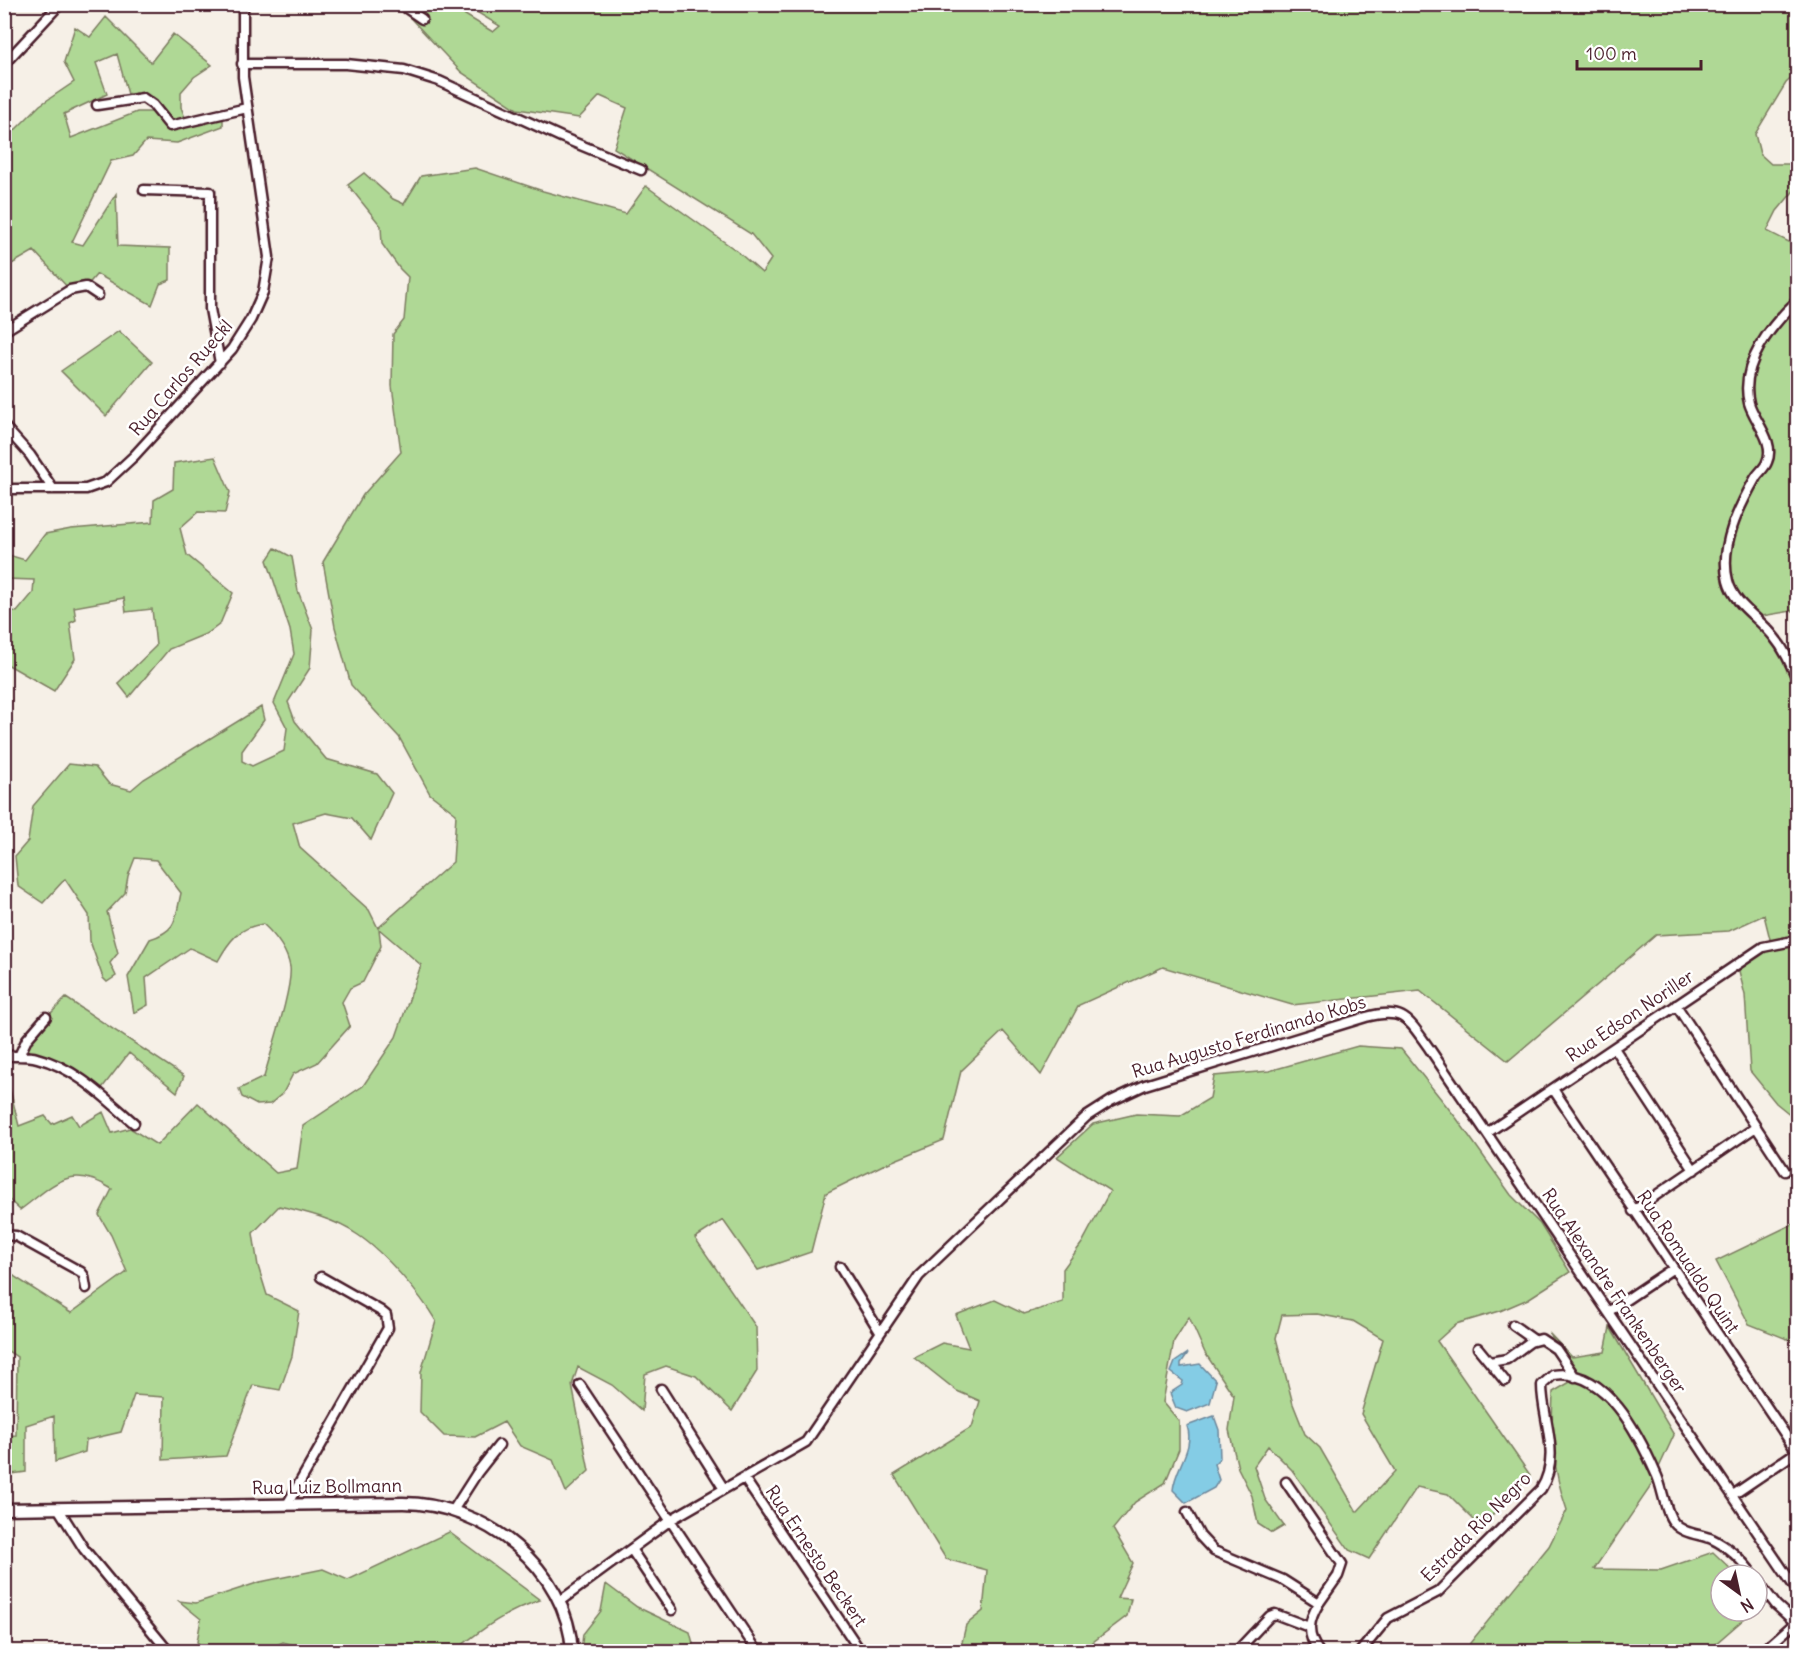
<svg xmlns="http://www.w3.org/2000/svg" width="1802" height="1656" font-family="Delius,sans-serif">
	<rect width="100%" height="100%" fill="#f6f0e7"/>
	<filter id="ink" filterUnits="userSpaceOnUse"><feTurbulence type="fractalNoise" baseFrequency=".0167" numOctaves="2"/><feDisplacementMap in="SourceGraphic" scale="12" xChannelSelector="R" yChannelSelector="G"/><feConvolveMatrix kernelMatrix="1 2 1 2 8 2 1 2 1" color-interpolation-filters="sRGB"/></filter>
	<g filter="url(#ink)">
		<path fill="#afd895" stroke="#7c7c60" stroke-width="1.5" fill-rule="evenodd" d="M398,5H449L493,32L500,26L465,5H1797V73L1786,83L1755,134L1760,154L1771,164H1794L1798,168L1797,187L1777,211L1767,231L1797,246V610L1756,617L1773,635L1797,681V1120L1776,1103L1750,1071L1745,995L1737,963L1771,943L1764,915L1729,931L1656,935L1508,1061L1420,991L1292,1005L1163,967L1079,1005L1041,1075L1003,1031L961,1071L944,1140L883,1165L826,1193L811,1252L758,1270L723,1220L695,1238L756,1327L757,1371L732,1411L696,1376L666,1366L645,1374L642,1411L612,1385L578,1367L572,1385L589,1471L566,1492L553,1460L520,1446L504,1422L475,1437L444,1436L420,1412L421,1372L436,1321C420,1294 385,1253 358,1235C335,1219 306,1212 279,1206L253,1233L258,1266L267,1295L299,1311L292,1356L280,1390L253,1385L226,1456L163,1460L164,1397L134,1395L121,1432L86,1440L85,1452L55,1462L54,1416L26,1425V1472L5,1475V1436L16,1435L17,1357L5,1349V1266L15,1277L71,1313L127,1272L111,1235L99,1215L112,1189C70,1162 54,1185 20,1210L5,1196L4,1065L19,1126L45,1116L52,1124L72,1115L79,1126L103,1112L112,1133L130,1128L157,1145L198,1103L276,1173L297,1169L303,1126L363,1086L396,1037L421,965L379,929L381,946L363,982L350,988L342,1002L350,1026L317,1063L293,1074L283,1093L270,1104L257,1105L242,1097L239,1089L264,1077C270,1054 293,987 290,967C287,950 275,935 263,924C239,927 229,941 218,961L190,948L146,978L148,1005L134,1013L128,977L150,939C178,930 175,919 181,893L156,860L135,858L128,876L125,893L107,912L118,953L110,963L116,976L107,982L103,978L90,941L89,915L65,879L43,903L18,886L15,856L28,841L33,806L69,764L95,767L109,784L131,790L144,779L261,707L264,720L242,751V761L252,766L284,751L287,728L274,703L294,654L290,630L267,560L275,548L292,557L298,591L313,630L310,668L288,702L295,721L326,759L377,774L392,793L371,840L352,818L326,813L293,823L300,848L369,910L378,928L453,862L456,814L430,794L399,737L351,685L335,627L323,562L363,495L401,452L392,386L393,334L404,320L408,277L400,269L382,244L381,226L348,185L364,173L393,199L404,204L421,176L475,168L543,191L626,214L646,186L737,251L762,273L771,259L751,234L614,148L627,108L600,96L579,118L517,109L461,72Z
			M106,17L151,62L173,34L212,65L194,77L181,92V107L187,123L223,115V126L177,143L146,141L133,156L111,161L72,242L83,245L116,194L118,246L170,248V280L160,284L152,305L97,274L86,287L70,290L34,251L5,268V140L40,105L74,82L64,62L75,27L90,37ZM117,54L129,98L153,105L157,112H137L71,138L64,114L107,94L96,63Z
			M119,331L152,362L106,416L61,371Z
			M215,457L230,492L225,513L198,512L180,528L187,555L233,593L220,624L208,633L169,649L129,697L118,683L156,646L152,609L126,612L124,598L74,607L76,620L70,623L75,659L54,691L5,663V609L17,612L33,593L34,580L5,579V554L25,560L45,534L71,529L153,522L154,500L173,489L174,463Z
			M66,998L184,1076L177,1092L129,1053L99,1092L67,1071L19,1056L44,1020Z
			M1358,1046L1401,1049L1457,1119L1511,1195L1540,1224L1570,1272L1528,1299L1500,1311L1456,1324L1437,1341L1530,1475L1481,1527L1448,1494L1417,1487L1369,1559L1349,1550L1292,1470L1268,1446L1254,1466L1265,1499L1284,1526L1272,1533L1258,1524L1252,1496L1238,1468L1229,1430L1234,1396L1205,1353L1189,1317L1174,1341L1163,1402L1179,1421V1449L1165,1483L1135,1502L1113,1529L1133,1563L1117,1598L1131,1599L1127,1616L1081,1651H960L966,1625L983,1611L987,1570L946,1559L894,1475L972,1427L980,1401L957,1391L914,1357L942,1343L969,1348L956,1315L995,1300L1024,1314L1063,1302V1269L1082,1243L1110,1191L1057,1157L1093,1124L1136,1114L1180,1116L1210,1098L1214,1076L1269,1071ZM1317,1314L1353,1321L1383,1339L1361,1414L1395,1471L1357,1512L1320,1448L1305,1434L1293,1404L1276,1338L1282,1315Z
			M1797,1217V1343L1749,1324L1716,1261L1793,1224Z
			M1610,1327L1674,1435L1649,1489L1594,1569L1661,1570L1713,1552L1737,1575H1721V1611H1753L1707,1651L1468,1652L1470,1643L1549,1546L1567,1510C1552,1468 1551,1436 1553,1392L1577,1378L1549,1333L1572,1357L1605,1352Z
			M449,1532L540,1600C507,1611 483,1628 456,1650L458,1651H315L283,1642L263,1651L208,1652L197,1642L201,1619L179,1601L196,1603L260,1582L323,1569L348,1580Z
			M606,1584L637,1607L690,1632L695,1651H581L583,1634L601,1611Z"/>
		<path fill="#84cce5" stroke="#6d879b" stroke-width="1.5" d="M1188,1353L1181,1363V1367L1200,1364L1216,1381L1210,1403L1187,1412L1176,1408L1170,1393L1182,1385L1183,1381L1171,1372L1175,1362Z
			M1214,1416L1219,1430L1220,1458L1214,1464L1219,1480L1214,1488L1186,1503L1173,1490C1175,1467 1195,1449 1187,1426Z"/>
		<g fill="none" stroke-linecap="round" stroke-linejoin="round">
			<defs>
				<path id="minor" d="M400,4L422,19
					M4,64L60,4
					M242,64H346L404,70L439,81L561,137L641,170
					M97,105L143,98L153,105L170,126L247,108
					M144,190L210,192V309L220,363
					M1798,300C1772,324 1739,364 1749,403C1754,421 1776,442 1767,462C1765,468 1759,472 1756,477C1739,507 1719,546 1728,581C1734,605 1760,618 1774,637C1785,650 1791,665 1798,681
					M4,331L70,290L86,287L98,295
					M4,426L30,455L53,489
					M4,489H86L106,482L134,456L232,349L251,319L263,292L269,257L243,77V4
					M1676,1005L1785,1171
					M1614,1048L1694,1170
					M4,1055C15,1057 27,1055 37,1058C76,1068 105,1098 134,1123
					M19,1056L27,1039L46,1017
					M1553,1089L1797,1452
					M1487,1133L1763,947L1798,940
					M1633,1211L1756,1127
					M4,1235L16,1236L81,1272L84,1276L86,1288
					M840,1267L880,1332
					M1608,1312L1672,1269
					M1513,1325L1534,1340
					M1478,1348L1505,1381
					M1490,1362L1507,1359L1530,1342L1541,1339L1556,1349L1575,1377
					M580,1385L758,1652
					M661,1389L724,1489
					M744,1478L861,1652
					M1286,1482L1342,1564L1338,1576L1319,1603
					M1733,1495L1798,1451
					M288,1503L388,1328L386,1315L381,1311L321,1277
					M58,1508L84,1549L169,1652
					M454,1509L477,1473L499,1445
					M1187,1512L1200,1536L1214,1551L1283,1580L1319,1603C1308,1621 1306,1634 1319,1652
					M631,1549L672,1610
					M1757,1580L1776,1605L1798,1625
					M560,1601L672,1519L806,1442L919,1276L1086,1117L1111,1101L1145,1085L1366,1017C1404,1007 1408,1019 1429,1048L1798,1592
					M1236,1652L1270,1616L1275,1614L1309,1627
					M1360,1652L1388,1618L1438,1592L1541,1489C1562,1455 1542,1420 1542,1385L1553,1375C1606,1367 1639,1435 1657,1476C1663,1490 1665,1512 1674,1523C1683,1534 1700,1534 1712,1539C1729,1547 1742,1560 1753,1575
					M1762,1652L1795,1623"/>
				<path id="major" d="M4,1509L403,1503C483,1503 568,1568 572,1652"/>
			</defs>
			<use href="#minor" stroke="#4a1f2b" stroke-width="13"/>
			<use href="#major" stroke="#4a1f2b" stroke-width="15"/>
			<use href="#minor" stroke="#fff" stroke-width="8"/>
			<use href="#major" stroke="#fff" stroke-width="10"/>
		</g>
	</g>
	<g text-anchor="middle" stroke-width="5" stroke-linejoin="round" paint-order="stroke">
		<g font-size="18" fill="#4a1f2b" stroke="#fff">
			<text transform="translate(181 378) rotate(-49)" y="6">Rua Carlos Rueckl</text>
			<text transform="translate(1630 1016) rotate(-34)" y="6">Rua Edson Noriller</text>
			<text transform="translate(1249 1037) rotate(-17)" y="6">Rua Augusto Ferdinando Kobs</text>
			<text transform="translate(1688 1262) rotate(56)" y="6">Rua Romualdo Quint</text>
			<text transform="translate(1614 1291) rotate(56)" y="6">Rua Alexandre Frankenberger</text>
			<text transform="translate(327 1487) rotate(-1)" y="6">Rua Luiz Bollmann</text>
			<text transform="translate(1476 1527) rotate(-45)" y="6">Estrada Rio Negro</text>
			<text transform="translate(816 1556) rotate(56)" y="6">Rua Ernesto Beckert</text>
		</g>
	</g>
	<rect width="1802" height="1656" fill="none" stroke="#fff" stroke-width="24"/>
	<rect x="12" y="12" width="1778" height="1632" fill="none" stroke="#4a1f2b" stroke-width="2" filter="url(#ink)"/>
	<g transform="translate(1739 1593) rotate(147)"><circle r="28" fill="#ffffff" stroke="#b7a5aa" stroke-width="1.5"/>
	<path d="M0-4.5L10 22L0 15L-10 22Z" fill="#4a1f2b"/>
	<text y="-9" font-size="16" font-weight="bold" text-anchor="middle" fill="#4a1f2b">N</text>
	</g>
	<path d="M1577 60v9h124v-9" fill="none" stroke="#4a1f2b" stroke-width="3"/>
	<text x="1586" y="60" font-size="18" fill="#4a1f2b" stroke="#ffffff" stroke-width="4.5" paint-order="stroke">100 m</text>
</svg>
